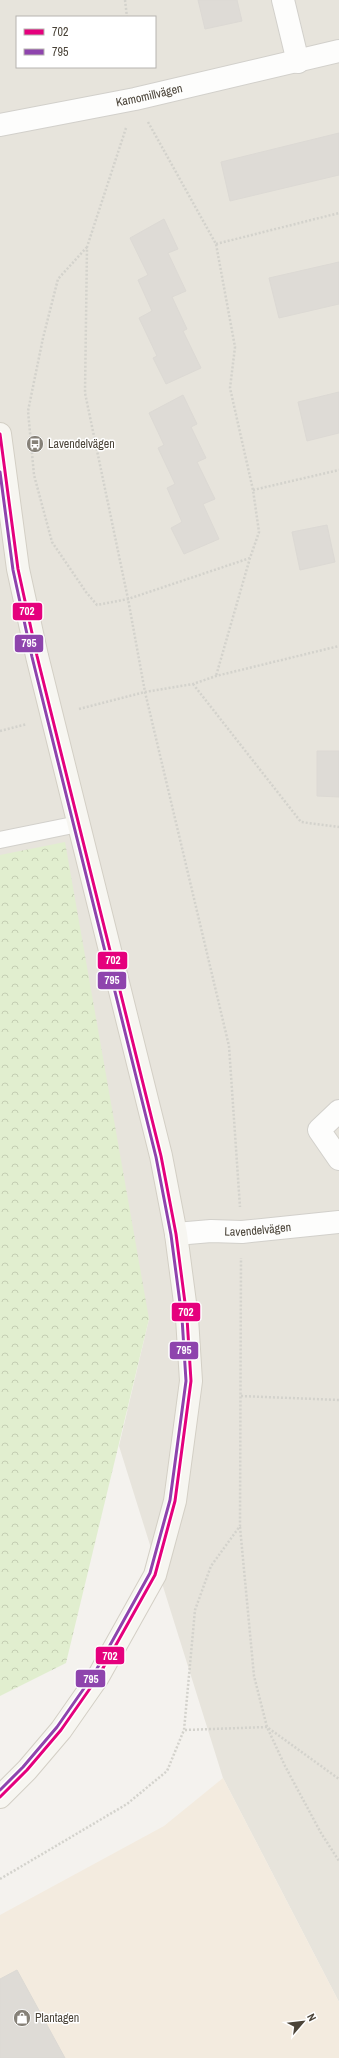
<svg xmlns="http://www.w3.org/2000/svg" width="339" height="2058" font-family="'Archivo Narrow',sans-serif">
  <defs>
    <pattern id="forest-crowns" width="20" height="18" patternUnits="userSpaceOnUse"><rect width="20" height="18" fill="#e1eecf"/><path d="M2 6a3 3 0 1 1 6 0M12 15a3 3 0 1 1 6 0" fill="none" stroke="#c3cdb2"/></pattern>
  </defs>
  <rect width="100%" height="100%" fill="#f4f2ee"/>
  <!-- residential -->
  <path fill="#e7e4dc" fill-rule="evenodd" d="M0 0H339V2002L223 1778 119 1446 149 1319 0 855ZM17 17H155V67H17Z"/>
  <!-- commercial -->
  <path fill="#f3ebdf" d="M223 1778 339 2002V2058H0V1915L164 1826Z"/>
  <!-- forest -->
  <path fill="url(#forest-crowns)" d="M65 842 149 1319 66 1663 0 1696V855Z"/>
  <!-- building -->
  <path fill="#dedbd6" stroke="#dcd9d4" d="M198 0H237L242 21 205 29Z
    M339 133V175L230 201 221 162Z
    M164 219 178 249 168 253 186 291 172 297 187 329 183 331 201 368 166 384 153 358 157 356 139 318 152 311 138 280 148 275 130 238Z
    M339 262V304L279 318 269 278Z
    M339 392V433L307 441 298 402Z
    M183 395 197 424 191 427 206 458 197 462 215 499 203 504 219 539 184 554 171 528 182 522 167 488 175 484 158 448 164 445 149 413Z
    M327 525 335 562 300 570 292 532Z
    M317 751H339V797L317 796Z
    M17 1970 65 2058H0V1979Z"/>
  <g fill="none" stroke-linecap="round" stroke-linejoin="round">
    <defs>
      <path id="lane" d="M0 840 78 824"/>
      <g id="street">
        <path d="M283 0 298 62"/>
        <path id="s1" d="M0 125 135 99 339 51"/>
        <path d="M339 1111 319 1130 339 1159"/>
        <path id="s2" d="M176 1234 211 1231 242 1232 339 1222"/>
      </g>
      <path id="secondary" d="M0 434 18 569 37 656 161 1156 176 1234 187 1318 191 1381 175 1501 155 1575 98 1677 61 1730 27 1770 0 1797"/>
    </defs>
    <!-- lane casing -->
    <use href="#lane" stroke="#d2d0cb" stroke-width="18"/>
    <!-- street casing -->
    <use href="#street" stroke="#d2d0cb" stroke-width="24"/>
    <!-- secondary casing -->
    <use href="#secondary" stroke="#d3cfc5" stroke-width="24"/>
    <!-- path -->
    <path stroke="#d3d2cc" stroke-width="2.5" stroke-dasharray="2 2" stroke-linecap="butt" d="M125 0 127 17
      M148 122 216 244 235 347 230 388 253 490 259 532 250 558 216 676
      M126 128 87 247 85 393 128 599 145 692 229 1046 240 1207
      M216 244 339 213
      M87 247 58 279 43 338 28 411 34 475 52 542 86 592 97 605 128 599 250 558
      M253 490 339 470
      M193 684 301 822 339 827
      M79 709 145 692 193 684 216 676 339 646
      M0 731 27 724
      M241 1396 339 1400
      M240 1527 254 1676 267 1727 285 1766 321 1833 339 1861
      M185 1730 267 1727 339 1779
      M0 1879 127 1804 167 1771 184 1730 195 1610 211 1566 240 1526 241 1258"/>
    <!-- lane -->
    <use href="#lane" stroke="#fdfdfc" stroke-width="16"/>
    <!-- street -->
    <use href="#street" stroke="#fdfdfc" stroke-width="22"/>
    <!-- secondary -->
    <use href="#secondary" stroke="#f7f6f1" stroke-width="22"/>
    <defs>
      <path id="bus-1" d="M0 434 18 569 37 656 161 1156 176 1234 187 1318 191 1381 175 1501 155 1575 98 1677 61 1730 27 1770 0 1797"/>
      <path id="bus-2" d="M0 472 13 570 32 657 156 1157 171 1235 182 1318 186 1381 170 1500 150 1573 94 1674 57 1727 23 1767 0 1790"/>
    </defs>
    <!-- bus-1 casing -->
    <use href="#bus-1" stroke="#fff" stroke-width="6"/>
    <!-- bus-2 casing -->
    <use href="#bus-2" stroke="#fff" stroke-width="6"/>
    <!-- bus-1 -->
    <use href="#bus-1" stroke="#e5007d" stroke-width="3"/>
    <!-- bus-2 -->
    <use href="#bus-2" stroke="#8e44ad" stroke-width="3"/>
  </g>
  <!-- icons -->
  <defs>
    <symbol id="bus-disc" viewBox="-11 -11 22 22"><circle r="9.5" fill="#868178" stroke="#fff"/><path d="M-5-6H5V4H4V6H2V4H-2V6H-4V4H-5ZM-3.5-4V0h7V-4ZM-3.5 1.2v1.5H-2V1.2ZM2 1.2v1.5H3.5V1.2Z" fill="#fff"/></symbol>
    <symbol id="shop-disc" viewBox="-11 -11 22 22"><circle r="9.5" fill="#868178" stroke="#fff"/><path d="M-5-2.5h2.3a2.7 3.5 0 0 1 5.4 0H5L5.5 6h-11ZM-1.5-2.5h3a1.5 2.3 0 0 0-3 0Z" fill="#fff"/></symbol>
  </defs>
  <g fill-rule="evenodd">
    <use href="#bus-disc" x="25" y="434" width="20" height="20"/>
    <use href="#shop-disc" x="12" y="2008" width="20" height="20"/>
  </g>
  <g text-anchor="middle" dominant-baseline="central" stroke-width="3" stroke-linejoin="round" paint-order="stroke">
    <!-- street labels -->
    <g font-size="12" fill="#4b4439" stroke="#fff">
      <text stroke="none"><textPath href="#s1" startOffset="152">Kamomillvägen</textPath></text>
      <text stroke="none"><textPath href="#s2" startOffset="82">Lavendelvägen</textPath></text>
    </g>
    <!-- poi labels -->
    <g font-size="12" fill="#4b4439" stroke="#fff" text-anchor="start">
      <text x="48" y="444">Lavendelvägen</text>
      <text x="35" y="2018">Plantagen</text>
    </g>
  </g>
  <g stroke="#fff" stroke-width="1.5">
    <rect x="12" y="602" width="31" height="19" rx="4" fill="#e5007d"/>
    <rect x="14" y="634" width="30" height="19" rx="4" fill="#8e44ad"/>
    <rect x="97" y="951" width="31" height="19" rx="4" fill="#e5007d"/>
    <rect x="97" y="971" width="30" height="19" rx="4" fill="#8e44ad"/>
    <rect x="171" y="1302" width="30" height="20" rx="4" fill="#e5007d"/>
    <rect x="169" y="1341" width="30" height="19" rx="4" fill="#8e44ad"/>
    <rect x="95" y="1646" width="30" height="19" rx="4" fill="#e5007d"/>
    <rect x="75" y="1669" width="31" height="19" rx="4" fill="#8e44ad"/>
  </g>
  <g font-size="11" text-anchor="middle" font-weight="bold" fill="#fff">
    <text x="27" y="615">702</text>
    <text x="29" y="647">795</text>
    <text x="113" y="964">702</text>
    <text x="112" y="984">795</text>
    <text x="186" y="1316">702</text>
    <text x="184" y="1354">795</text>
    <text x="110" y="1660">702</text>
    <text x="91" y="1683">795</text>
  </g>
  <!-- legend -->
  <rect x="16" y="16" width="140" height="52" fill="#ffffff" stroke="#b7b4b0"/>
  <rect x="24" y="29" width="20" height="6" fill="#e5007d" stroke="#b7b4b0"/>
  <text x="52" y="36" font-size="12" fill="#4b4439">702</text>
  <rect x="24" y="49" width="20" height="6" fill="#8e44ad" stroke="#b7b4b0"/>
  <text x="52" y="56" font-size="12" fill="#4b4439">795</text>
  <!-- north arrow -->
  <g transform="translate(303 2022) rotate(62)" stroke="#ffffff" stroke-width="3" paint-order="stroke">
  <path d="M0-3L7 15L0 10L-7 15Z" fill="#4b4439"/>
  <text y="-6" font-size="11" font-weight="bold" text-anchor="middle" fill="#4b4439">N</text>
  </g>
</svg>
